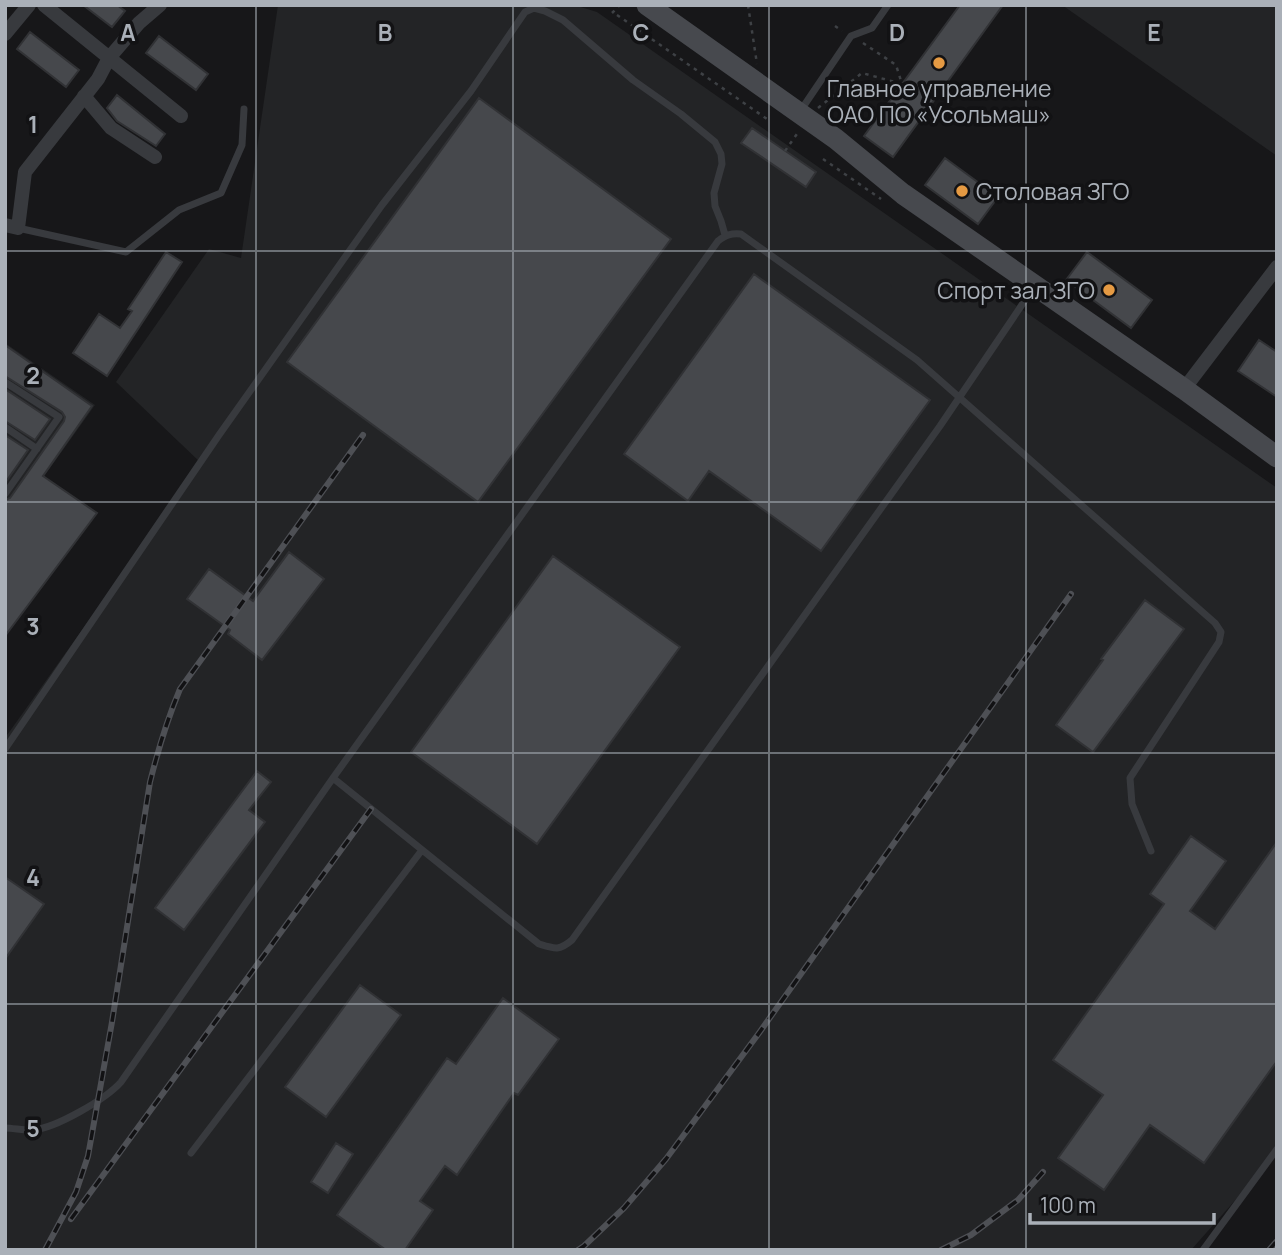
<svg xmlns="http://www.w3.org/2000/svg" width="1282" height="1255" font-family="Manrope,sans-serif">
  <rect width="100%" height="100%" fill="#171719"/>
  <!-- built -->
  <path fill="#232426" d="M278 5H574L597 12 1277 488V1153L1191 1250H5V738L201 463 116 382 209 249 241 258Z
    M1062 5H1277V156Z
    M5 343 95 405 5 531Z"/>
  <!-- building -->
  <path fill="#46484c" stroke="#313235" stroke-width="2" d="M83 5H117L125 11 112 27Z
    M960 5H1003L893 157 864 136Z
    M30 32 79 70 66 87 17 49Z
    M159 36 208 74 196 90 146 53Z
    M117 95 165 134 156 146 117 121 107 108Z
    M479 98 671 239 478 502 287 362Z
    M752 128 816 172 806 187 741 143Z
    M945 158 998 197 978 224 925 185Z
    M166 252 182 262 107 376 73 353 99 314 120 328 132 311 128 309Z
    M1087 252 1152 300 1131 328 1066 280Z
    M754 274 930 400 821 551 709 471 688 501 624 454Z
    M1259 340 1277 352V397L1238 371Z
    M5 345 92 406 43 476 97 513 5 636V500L10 498 64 421 65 417 62 412 5 376Z
    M5 389 50 419 35 440 5 421Z
    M5 435 28 450 5 483Z
    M289 552 324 579 262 660 228 634 230 630 187 599 209 569 253 601Z
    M553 556 680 647 537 844 411 752Z
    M1145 600 1184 629 1093 752 1056 725 1103 660 1101 659Z
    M257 771 271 782 249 810 265 822 184 930 155 908Z
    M1191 836 1226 861 1190 911 1215 929 1277 842V1061L1204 1163 1150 1125 1104 1190 1058 1158 1103 1095 1053 1060 1164 904 1150 894Z
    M5 877 44 904 5 959Z
    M360 985 401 1015 326 1117 285 1087Z
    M503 998 559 1039 518 1095 514 1093 457 1175 445 1166 420 1201 433 1210 405 1250H386L337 1215 447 1058 456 1064Z
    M336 1143 353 1154 328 1193 311 1182Z"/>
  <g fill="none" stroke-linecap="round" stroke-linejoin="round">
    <!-- path -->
    <path stroke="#3e4145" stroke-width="2.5" stroke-dasharray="3.5 5" stroke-linecap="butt" d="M748 5 757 64
      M612 13 620 5
      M617 15 767 119
      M835 26 842 31
      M863 43 896 65 902 84
      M818 108 862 73 902 84
      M785 151 799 131
      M823 159 881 199"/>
    <!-- lane -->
    <path stroke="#383a3e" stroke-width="7" d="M801 110 851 36 872 28 888 5
      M18 228 126 252 179 210 221 193 242 145 244 109
      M5 382 59 417 5 494
      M5 427 37 449
      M5 749 219 435 382 205 471 91 525 12 534 8 545 11 563 20 633 80 681 114 715 142 721 154 722 164 714 193 715 206 721 221 725 235
      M333 778 539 944C555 949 559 951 572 940L940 426 1034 287
      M5 1128C14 1128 24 1131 33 1130 56 1128 106 1099 121 1082L333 778 718 241C726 235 731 233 741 234L917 360 1215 623 1221 632 1219 642 1130 778 1132 804 1151 851
      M191 1153 422 850
      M1203 1250 1277 1149"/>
    <!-- street -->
    <path stroke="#383a3e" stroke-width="14" d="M44 5 181 116
      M5 34 29 5
      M84 96 111 128 155 157
      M5 225 18 228 25 172 98 79 109 58 139 23 160 5
      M1184 389 1277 267"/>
    <!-- secondary -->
    <path stroke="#47494e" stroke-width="21" d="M647 5 836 139 903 194 1184 389 1277 457"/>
    <defs>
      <path id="rail" d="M71 1219 371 809
        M45 1250 76 1192 88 1156 112 1022 150 782C158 750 167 720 180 689L363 435
        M578 1250 584 1246 624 1208 666 1159 759 1033 1071 594
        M941 1250 971 1235 1018 1200 1043 1172
        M1269 1250 1277 1241"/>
    </defs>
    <!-- rail casing -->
    <use href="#rail" stroke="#4e5055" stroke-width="6"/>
    <!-- rail -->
    <use href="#rail" stroke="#121214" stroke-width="3.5" stroke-dasharray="10" stroke-linecap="butt"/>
  </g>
  <!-- grid -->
  <path fill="none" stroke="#aab0b8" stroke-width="2" stroke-opacity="0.55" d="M256 5V1250M513 5V1250M769 5V1250M1026 5V1250M5 251H1277M5 502H1277M5 753H1277M5 1004H1277"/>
  <!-- markers -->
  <g fill="#e59a43" stroke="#121214" stroke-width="2.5">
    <circle cx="939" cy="63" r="7"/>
    <circle cx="962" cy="191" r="7"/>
    <circle cx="1109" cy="290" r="7"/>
  </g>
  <g text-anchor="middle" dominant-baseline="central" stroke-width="7" stroke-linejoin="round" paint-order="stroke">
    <!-- poi labels -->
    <g font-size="23" fill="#aab0b8" stroke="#121214">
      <text x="939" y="88">Главное управление<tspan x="939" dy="26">ОАО ПО «Усольмаш»</tspan></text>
      <text x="976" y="191" text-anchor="start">Столовая ЗГО</text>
      <text x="1095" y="290" text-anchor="end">Спорт зал ЗГО</text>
    </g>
  </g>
  <g font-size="23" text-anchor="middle" font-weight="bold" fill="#aab0b8" stroke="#121214" stroke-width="7" stroke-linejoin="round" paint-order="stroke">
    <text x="128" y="41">A</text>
    <text x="385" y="41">B</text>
    <text x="641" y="41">C</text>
    <text x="897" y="41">D</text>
    <text x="1154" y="41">E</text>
    <text x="33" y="133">1</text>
    <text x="33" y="384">2</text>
    <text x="33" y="635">3</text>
    <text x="33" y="886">4</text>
    <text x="33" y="1137">5</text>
  </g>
  <!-- border -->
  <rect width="1282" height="1255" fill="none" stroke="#aab0b8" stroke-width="14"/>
  <!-- scale -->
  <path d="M1030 1213v10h184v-10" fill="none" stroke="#aab0b8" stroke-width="3.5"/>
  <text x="1040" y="1213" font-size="21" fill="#aab0b8" stroke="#121214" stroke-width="5" paint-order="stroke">100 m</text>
</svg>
